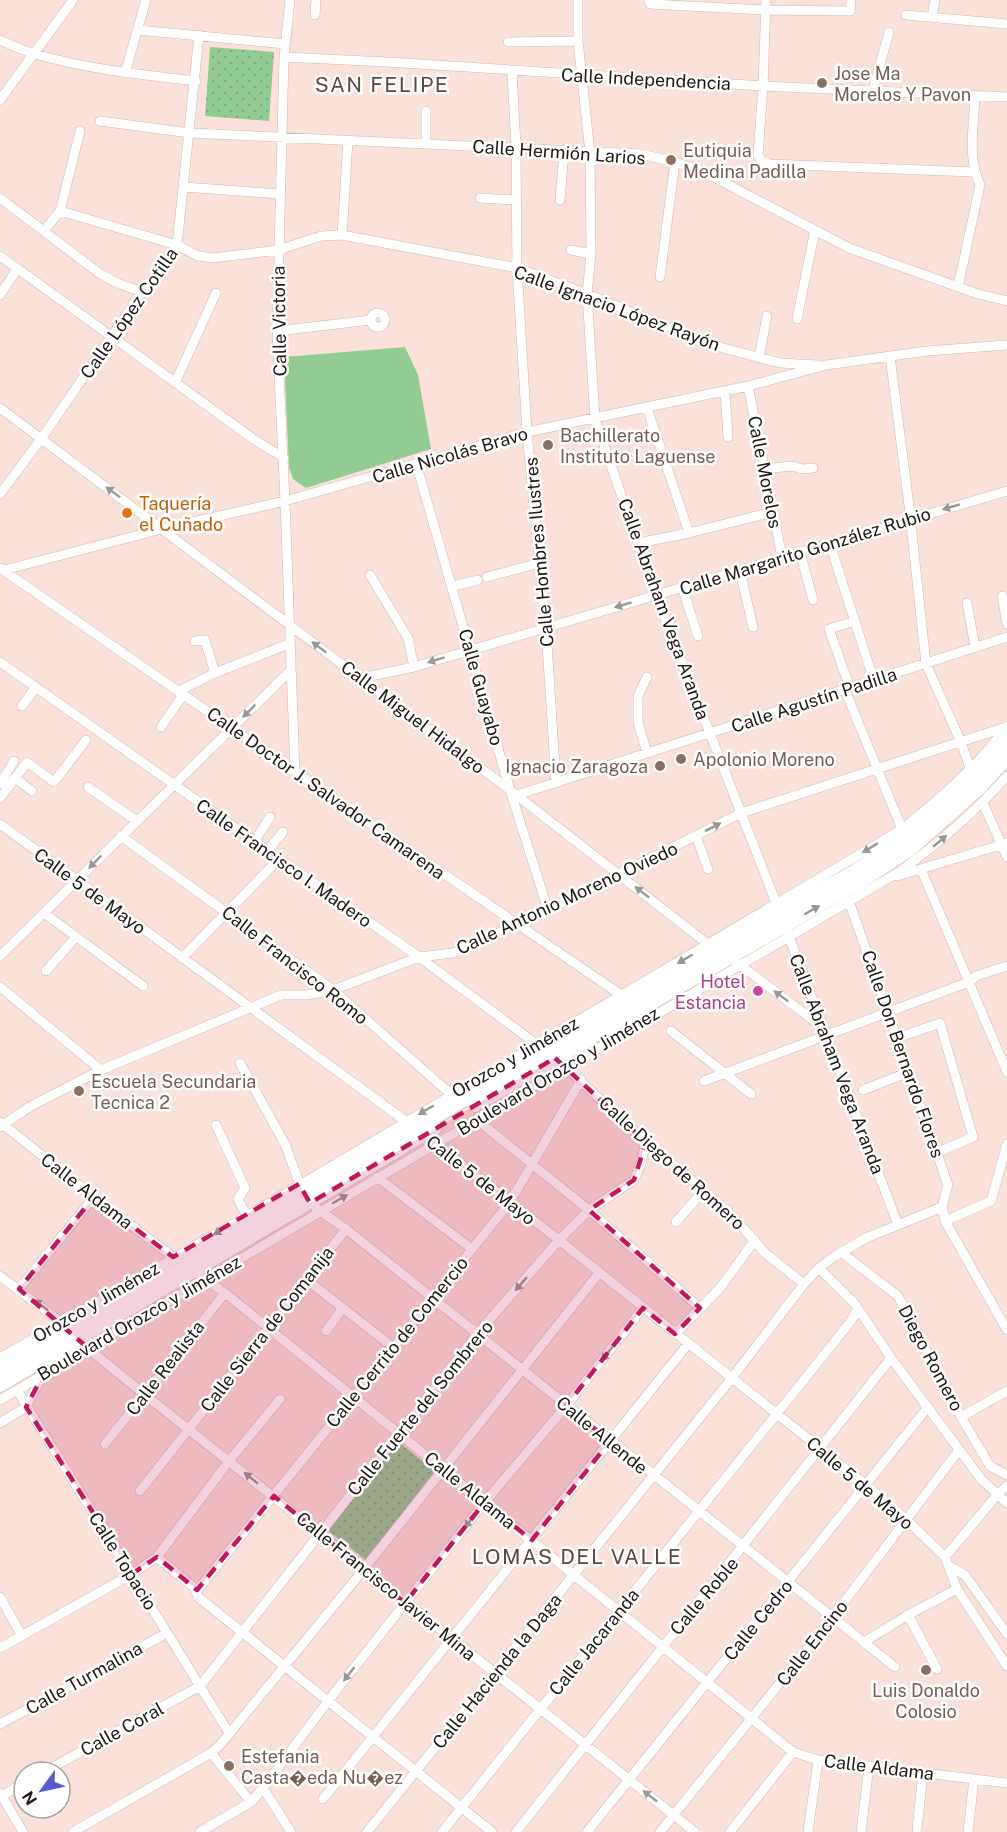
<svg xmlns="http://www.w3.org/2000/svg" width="1007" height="1832" font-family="'Public Sans',sans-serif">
  <defs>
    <pattern id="grass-dots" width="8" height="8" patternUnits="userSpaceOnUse" patternTransform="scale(1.5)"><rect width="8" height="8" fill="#93cb95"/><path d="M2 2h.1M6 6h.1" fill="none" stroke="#7eae80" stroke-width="1.8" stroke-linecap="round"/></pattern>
  </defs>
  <rect width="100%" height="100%" fill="#fae2da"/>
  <!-- grass -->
  <path fill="url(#grass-dots)" d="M210 47 274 52 269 121 205 116Z
    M396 1440 435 1471 366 1560 326 1529Z"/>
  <!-- pitch -->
  <path fill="#93cb95" d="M405 347 418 375 431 449 306 488 293 479 289 467 284 357Z"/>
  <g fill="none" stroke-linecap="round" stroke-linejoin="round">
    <defs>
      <path id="minor" d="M290 0 284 57 277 331 285 501 295 772
        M578 0V41L590 153 591 254 587 294 595 419 656 595 780 913 898 1225
        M649 0 650 4 765 10 850 11 851 0
        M766 0 763 86 758 155 762 161 769 164 974 172
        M315 15 316 0
        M906 15 1007 24
        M932 17 935 0
        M138 30 285 44
        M0 40C11 45 23 50 35 54 87 69 142 75 196 81
        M508 42 578 41
        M284 57 387 62 763 86 1007 97
        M512 71 516 148 517 268 527 432 546 628 556 783
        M125 73 146 0
        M873 90 889 32
        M0 100 73 0
        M426 111V144
        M100 121 190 133 641 154 675 162 702 171 849 248 978 294 1007 301
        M184 187 280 194
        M0 198 99 273 117 283 142 292
        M480 198 515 200
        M560 200 564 152
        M60 211 177 245 198 256 213 258 278 250 321 236 342 235 517 268 587 294 712 345 780 363 818 365
        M44 231 60 211 80 131
        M342 235 348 141
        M571 250 591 254
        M0 256 255 440 284 458
        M660 277 675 162
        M958 287 980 185C967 158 974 125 975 96
        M0 295 17 269
        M371 320a7 7 0 1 1 14 0a7 7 0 1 1-14 0Z
        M797 319 815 230
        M277 331 371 320
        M890 356 909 506 926 664 961 742 972 774
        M759 357 767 316
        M175 383 216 293
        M748 386 782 557
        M725 391 728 437
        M0 408 510 790 713 948
        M647 408 689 533
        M416 463 510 790 548 910
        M764 469 792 466 802 469 813 468
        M0 494 41 439 142 292 177 245 199 35
        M638 543 689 533 773 512
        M830 544 874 681
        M800 552 813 600
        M0 568 295 772 624 997
        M4 570 162 529 285 501 527 432 748 386 826 365 927 351 1007 345
        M740 571 753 627
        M370 575 408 638 414 667
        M487 577 540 563
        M452 586 478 580
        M682 587 698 636
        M1002 596 1007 624
        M967 603 975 647
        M849 623 829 629 850 688
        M195 641 205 640 215 673
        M0 662 419 957 539 1046
        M647 677 638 696V722L647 753
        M361 678 414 667 1007 491
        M845 690 904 834
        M179 691 215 673 291 643
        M22 706 36 687
        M161 727 183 695
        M15 778 32 791
        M0 784 14 761
        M88 787 137 821
        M517 795 1007 637
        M0 798 27 762 54 782 86 740
        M983 803 1007 857
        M0 824 415 1128 559 1240 866 1485 907 1520 945 1557 957 1589 1007 1666
        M121 836 333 990 454 1097
        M696 836 708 869
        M254 842 270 817
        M267 851 283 832
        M921 869 1007 1072
        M897 876 1007 843
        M849 901 948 1185 942 1207
        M44 913 143 986
        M0 956 291 670
        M182 958 278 860
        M735 961 822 1027
        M46 971 76 937
        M0 987 101 1070
        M671 1031 751 1094
        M897 1038 940 1023 973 1137 938 1152
        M240 1063 285 1144 301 1188
        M562 1064 646 1142 729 1212 765 1253 804 1284
        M704 1081 969 982 976 976 1007 966
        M863 1090 909 1072
        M476 1119 589 1210 700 1308
        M0 1122 94 1197 173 1257 225 1293 793 1752 818 1760 1007 1783
        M216 1125 245 1188 238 1199 247 1216
        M0 1127 31 1106 101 1070 281 995H306L333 990 419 957 453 953 517 925 741 813 1006 727
        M377 1177 472 1249
        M942 1207 945 1221 1007 1330
        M316 1208 346 1229 895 1667
        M945 1221 991 1201 1007 1144
        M676 1222 704 1190
        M842 1253 898 1296 961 1417 990 1466 1007 1475
        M819 1268 855 1304 891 1358 981 1479 1007 1503
        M0 1276 65 1325
        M307 1280 394 1348
        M19 1289 94 1197
        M326 1331 343 1308
        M675 1334 720 1288 755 1240
        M85 1346 144 1394 695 1832
        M0 1358 247 1216 901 830C940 799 978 766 1007 726
        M17 1390 229 1733
        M0 1400 899 872C939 843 974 813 1007 776
        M961 1417 1007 1391
        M0 1423 26 1407 43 1375
        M105 1444 225 1293
        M140 1491 346 1229
        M157 1557 197 1590
        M945 1557 998 1494 1007 1486
        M949 1566 965 1575 1007 1634
        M0 1597 22 1636
        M908 1615 937 1669
        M864 1642 908 1615 957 1589
        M0 1648 132 1574 157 1557 229 1461 280 1399
        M0 1724 167 1633
        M211 1753 251 1802
        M44 1772 200 1686 477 1334 559 1240 589 1210 634 1180 641 1163 646 1142
        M263 1788 291 1832
        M0 1793 23 1832
        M0 1797 24 1783
        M323 1799 688 1344
        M917 1829 923 1773
        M73 1832 211 1753 220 1745 364 1569 599 1273
        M200 1832 251 1802 263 1788 328 1701 484 1503 566 1406 643 1308
        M367 1832 731 1379 804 1284 819 1268 835 1256 866 1238 942 1207
        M442 1832 851 1321 857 1310
        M492 1832 198 1597 196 1592 510 1202 581 1080
        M516 1832C641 1674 767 1517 891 1358
        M587 1832 928 1407
        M660 1832 832 1618 959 1450
        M730 1832 793 1752
        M808 1832 818 1760
        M861 1832 869 1766
        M968 1832 974 1779"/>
      <path id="highway" d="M475 1105 863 880 909 850 979 788 1007 757
        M0 1370 185 1265 780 913 854 872 906 839 973 779 1007 741
        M0 1385 435 1128"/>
    </defs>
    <!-- minor casing -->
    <use href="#minor" stroke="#d0b9b1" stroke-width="10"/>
    <!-- highway casing -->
    <use href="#highway" stroke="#d0b9b1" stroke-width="15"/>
    <!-- minor -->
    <use href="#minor" stroke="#fff" stroke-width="9"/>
    <!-- highway -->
    <use href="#highway" stroke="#fff" stroke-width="14"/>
  </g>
  <!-- one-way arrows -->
  <defs><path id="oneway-solid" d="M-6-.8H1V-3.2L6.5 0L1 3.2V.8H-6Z" transform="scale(1.5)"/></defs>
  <g fill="#9b9796">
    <use href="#oneway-solid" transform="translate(113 492) rotate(-143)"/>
    <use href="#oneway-solid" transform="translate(951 507) rotate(164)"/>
    <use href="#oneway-solid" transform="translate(623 605) rotate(163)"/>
    <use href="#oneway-solid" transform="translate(319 647) rotate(-143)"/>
    <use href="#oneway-solid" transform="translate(436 660) rotate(163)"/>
    <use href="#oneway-solid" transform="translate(249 711) rotate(135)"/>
    <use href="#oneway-solid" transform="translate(713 827) rotate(-27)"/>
    <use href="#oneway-solid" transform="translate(940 841) rotate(-40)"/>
    <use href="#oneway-solid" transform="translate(870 848) rotate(149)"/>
    <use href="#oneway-solid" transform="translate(95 862) rotate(135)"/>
    <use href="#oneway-solid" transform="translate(642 892) rotate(-142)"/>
    <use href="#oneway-solid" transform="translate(812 910) rotate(-30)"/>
    <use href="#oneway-solid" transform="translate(685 959) rotate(150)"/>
    <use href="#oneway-solid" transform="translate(781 996) rotate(-143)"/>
    <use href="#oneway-solid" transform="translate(426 1110) rotate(150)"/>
    <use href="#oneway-solid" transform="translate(340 1199) rotate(-30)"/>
    <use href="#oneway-solid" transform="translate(221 1230) rotate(150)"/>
    <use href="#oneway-solid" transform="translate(521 1284) rotate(131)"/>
    <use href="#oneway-solid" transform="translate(41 1305) rotate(-143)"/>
    <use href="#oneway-solid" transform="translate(607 1354) rotate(128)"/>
    <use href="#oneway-solid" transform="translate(251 1478) rotate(-141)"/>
    <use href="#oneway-solid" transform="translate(470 1521) rotate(128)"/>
    <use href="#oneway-solid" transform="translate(349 1674) rotate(128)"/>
    <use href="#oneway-solid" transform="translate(650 1796) rotate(-142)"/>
  </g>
  <!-- marked area -->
  <path fill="#c2185b" fill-opacity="0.2" stroke="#c2185b" stroke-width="4.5" stroke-dasharray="12 8" stroke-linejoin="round" d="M555 1058 646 1142 634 1180 589 1210 700 1308 675 1334 643 1308 566 1406 610 1441 532 1540 484 1503 405 1603 274 1496 197 1590 157 1557 132 1574 26 1407 44 1373 88 1348 19 1289 94 1197 173 1257 299 1184 310 1203Z"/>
  <!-- markers -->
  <g fill="#8d6e63" stroke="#fff" stroke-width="2">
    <circle cx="822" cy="83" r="6"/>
    <circle cx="671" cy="160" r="6"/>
    <circle cx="548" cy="445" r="6"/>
    <circle cx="681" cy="759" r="6"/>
    <circle cx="660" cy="766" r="6"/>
    <circle cx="79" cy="1091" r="6"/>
    <circle cx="926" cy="1670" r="6"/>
    <circle cx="229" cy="1766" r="6"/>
  </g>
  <circle fill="#e8710a" stroke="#fff" stroke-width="2" cx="127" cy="513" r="6"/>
  <circle fill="#d1479c" stroke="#fff" stroke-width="2" cx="758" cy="991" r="6"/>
  <g text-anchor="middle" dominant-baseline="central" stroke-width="5" stroke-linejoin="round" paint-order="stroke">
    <!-- education labels -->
    <g font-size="18" fill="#785e54" stroke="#fff" text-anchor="start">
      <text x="834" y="73">Jose Ma<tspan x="834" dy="21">Morelos Y Pavon</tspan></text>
      <text x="683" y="150">Eutiquia<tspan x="683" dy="21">Medina Padilla</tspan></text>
      <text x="560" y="435">Bachillerato<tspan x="560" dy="21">Instituto Laguense</tspan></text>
      <text x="693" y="759">Apolonio Moreno</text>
      <text x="648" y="766" text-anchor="end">Ignacio Zaragoza</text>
      <text x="91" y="1081">Escuela Secundaria<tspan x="91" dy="21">Tecnica 2</tspan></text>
      <text x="926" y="1690" text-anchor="middle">Luis Donaldo<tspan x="926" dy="21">Colosio</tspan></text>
      <text x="241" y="1756">Estefania<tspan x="241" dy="21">Casta�eda Nu�ez</tspan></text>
    </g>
    <!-- street labels -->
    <g font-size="18" fill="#201815" stroke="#fff">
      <text transform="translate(646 79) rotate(3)">Calle Independencia</text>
      <text transform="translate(559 152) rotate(4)">Calle Hermión Larios</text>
      <text transform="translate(617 308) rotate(20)">Calle Ignacio López Rayón</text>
      <text transform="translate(129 313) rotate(-55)">Calle López Cotilla</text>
      <text transform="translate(279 321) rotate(-91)">Calle Victoria</text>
      <text transform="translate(450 455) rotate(-16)">Calle Nicolás Bravo</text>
      <text transform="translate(765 472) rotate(79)">Calle Morelos</text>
      <text transform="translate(805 551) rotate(-17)">Calle Margarito González Rubio</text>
      <text transform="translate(539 552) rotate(-95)">Calle Hombres Ilustres</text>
      <text transform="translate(664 609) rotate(70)">Calle Abraham Vega Aranda</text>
      <text transform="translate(481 687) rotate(74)">Calle Guayabo</text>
      <text transform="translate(814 700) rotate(-18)">Calle Agustín Padilla</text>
      <text transform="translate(413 717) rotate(37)">Calle Miguel Hidalgo</text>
      <text transform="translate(326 793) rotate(35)">Calle Doctor J. Salvador Camarena</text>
      <text transform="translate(284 863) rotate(35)">Calle Francisco I. Madero</text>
      <text transform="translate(90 891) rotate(36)">Calle 5 de Mayo</text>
      <text transform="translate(567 898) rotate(-25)">Calle Antonio Moreno Oviedo</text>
      <text transform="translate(295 965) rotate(38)">Calle Francisco Romo</text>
      <text transform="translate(903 1054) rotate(71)">Calle Don Bernardo Flores</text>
      <text transform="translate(515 1057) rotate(-30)">Orozco y Jiménez</text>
      <text transform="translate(837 1064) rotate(69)">Calle Abraham Vega Aranda</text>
      <text transform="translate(558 1071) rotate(-31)">Boulevard Orozco y Jiménez</text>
      <text transform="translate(672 1163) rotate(42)">Calle Diego de Romero</text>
      <text transform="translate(481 1180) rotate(38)">Calle 5 de Mayo</text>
      <text transform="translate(87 1191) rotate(38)">Calle Aldama</text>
      <text transform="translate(96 1302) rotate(-30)">Orozco y Jiménez</text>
      <text transform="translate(139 1318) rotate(-30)">Boulevard Orozco y Jiménez</text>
      <text transform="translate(267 1329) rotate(-52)">Calle Sierra de Comanija</text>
      <text transform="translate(397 1342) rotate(-51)">Calle Cerrito de Comercio</text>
      <text transform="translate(931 1358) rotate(62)">Diego Romero</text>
      <text transform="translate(165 1368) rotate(-52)">Calle Realista</text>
      <text transform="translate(420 1408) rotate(-51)">Calle Fuerte del Sombrero</text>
      <text transform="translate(602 1435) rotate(39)">Calle Allende</text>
      <text transform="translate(860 1483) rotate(40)">Calle 5 de Mayo</text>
      <text transform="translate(470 1490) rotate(39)">Calle Aldama</text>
      <text transform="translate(123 1561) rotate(58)">Calle Topacio</text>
      <text transform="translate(386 1586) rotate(39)">Calle Francisco Javier Mina</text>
      <text transform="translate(704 1596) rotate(-50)">Calle Roble</text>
      <text transform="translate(758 1620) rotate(-51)">Calle Cedro</text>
      <text transform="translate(594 1642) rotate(-51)">Calle Jacaranda</text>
      <text transform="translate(812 1643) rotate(-52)">Calle Encino</text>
      <text transform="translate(497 1671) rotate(-51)">Calle Hacienda la Daga</text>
      <text transform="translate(84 1678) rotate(-29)">Calle Turmalina</text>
      <text transform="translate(122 1729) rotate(-29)">Calle Coral</text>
      <text transform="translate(879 1767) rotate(7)">Calle Aldama</text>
    </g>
    <!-- food labels -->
    <g font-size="18" fill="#c56008" stroke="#fff" text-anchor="start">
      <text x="139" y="503">Taquería<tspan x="139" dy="21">el Cuñado</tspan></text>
    </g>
    <!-- hotel labels -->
    <g font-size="18" fill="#b23c85" stroke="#fff" text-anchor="end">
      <text x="746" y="981">Hotel<tspan x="746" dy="21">Estancia</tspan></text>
    </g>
    <!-- quarter labels -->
    <g font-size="21" letter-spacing="1.5" fill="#5c4942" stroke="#fff">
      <text x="382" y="84">SAN FELIPE</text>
      <text x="577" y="1556">LOMAS DEL VALLE</text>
    </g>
  </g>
  <!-- north arrow -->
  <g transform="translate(42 1790) rotate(237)"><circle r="28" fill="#ffffff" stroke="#a6a3a1" stroke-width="1.5"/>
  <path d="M0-4.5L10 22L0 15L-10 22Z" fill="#5659d0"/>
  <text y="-9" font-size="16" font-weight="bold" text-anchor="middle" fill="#201815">N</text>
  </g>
</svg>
